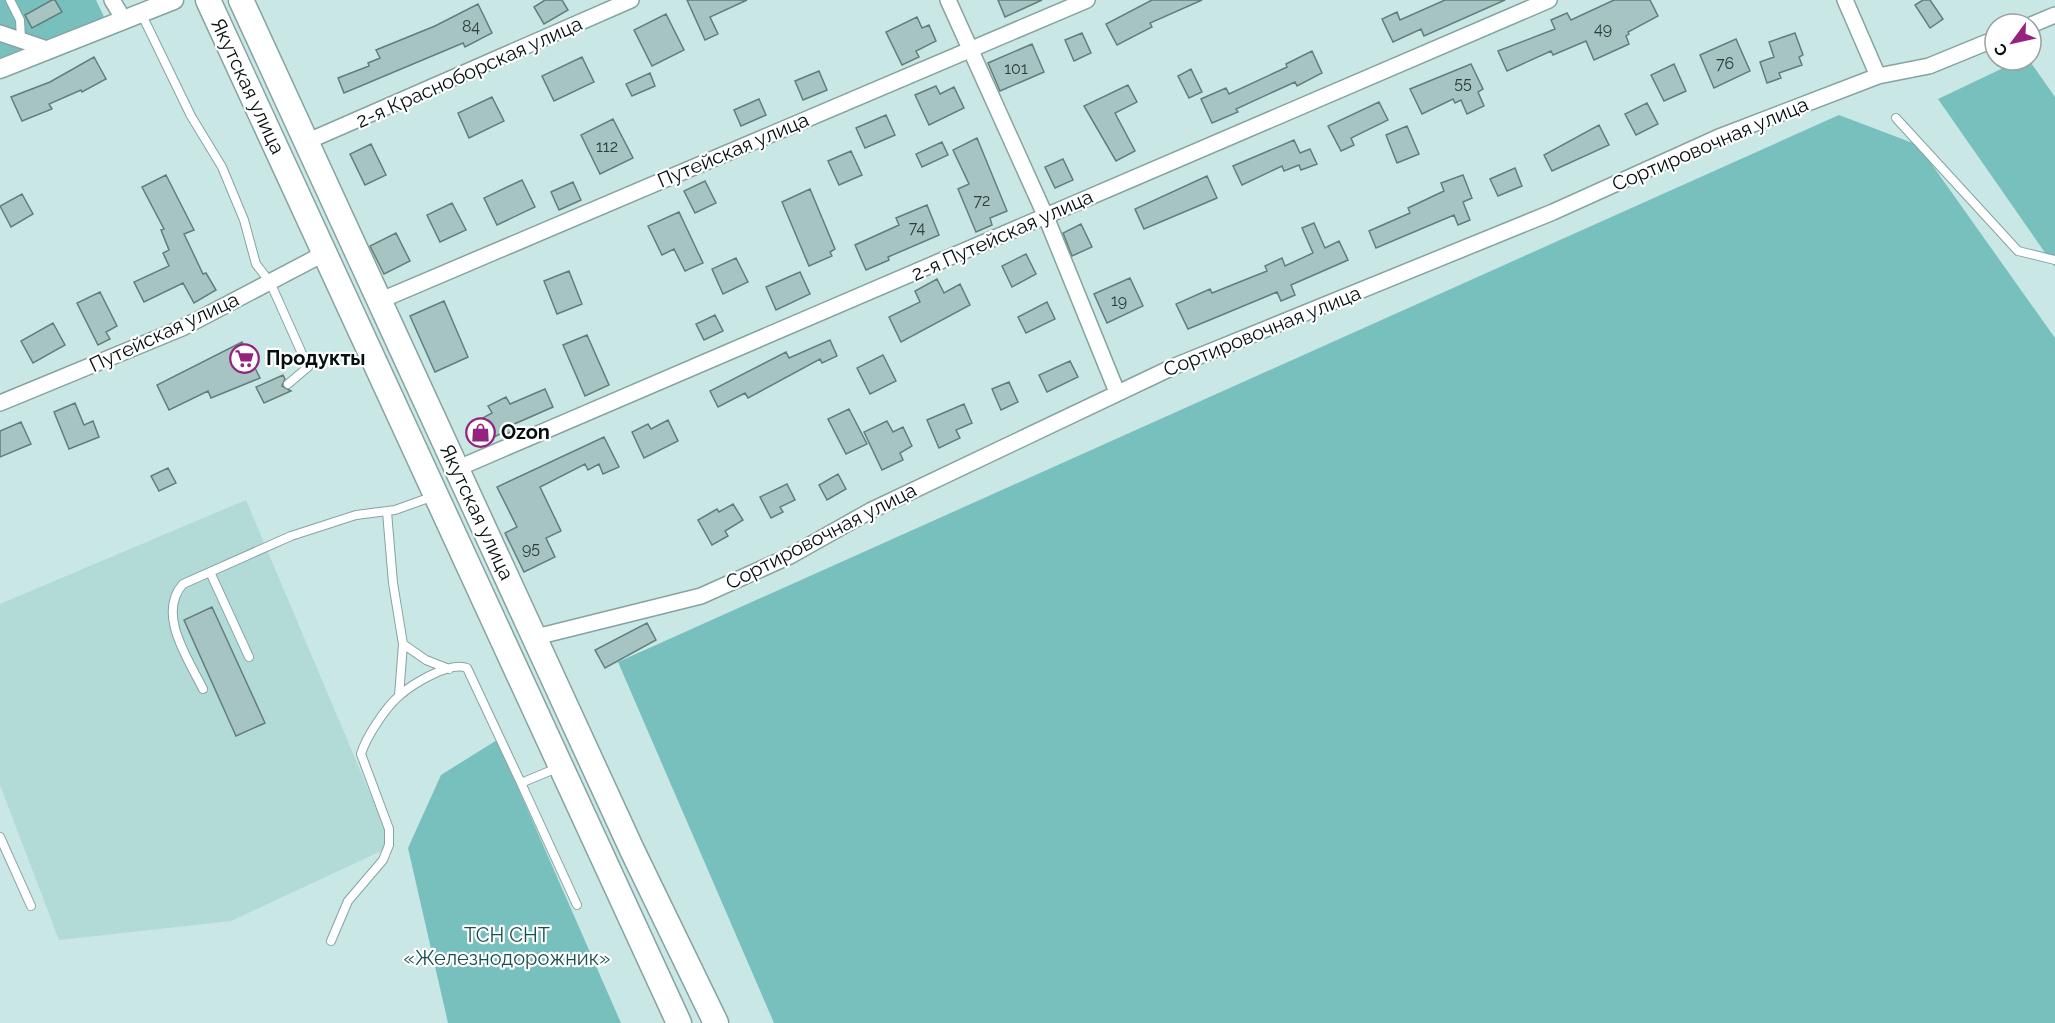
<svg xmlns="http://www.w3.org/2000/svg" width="2055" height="1023" font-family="Raleway,sans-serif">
  <rect width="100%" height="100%" fill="#c8e7e5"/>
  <!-- built -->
  <path fill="#b2dad7" d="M246 500 392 846 231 921 59 940 0 785V604Z"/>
  <!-- green -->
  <path fill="#77c0bd" d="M0 0H96L104 17 0 58Z
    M2020 60H2029L2055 97V267L1938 99Z
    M1839 115 1918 145 2055 338V1023H774L618 662Z
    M497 740 621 1023H448L408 848 441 775Z"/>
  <!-- building -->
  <path fill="#a6c4c2" stroke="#627e7c" stroke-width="1.5" d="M52 0H55L62 12 32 28 25 15Z
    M545 0H562L568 10 544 24 534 7Z
    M687 0H747L710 17 718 34 705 40Z
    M998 0H1042L1005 17Z
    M1152 0H1202L1150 23 1152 27 1117 45 1106 24Z
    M1445 0H1505L1424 36 1421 29 1393 42 1382 19 1397 12 1400 20Z
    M1614 0H1650L1658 16 1628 32 1629 34 1626 36 1629 44 1594 60 1586 41 1553 55 1551 51 1507 71 1498 51 1555 29 1551 20 1567 13 1571 20Z
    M1923 0H1930L1943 19 1930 28 1915 5Z
    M478 4 492 33 465 47 463 43 344 93 338 78 369 66 368 63 380 58 376 50 435 26Z
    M666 14 684 50 652 66 634 30Z
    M917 17 922 28 929 25 936 41 916 51 919 57 902 65 886 32Z
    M1082 33 1091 53 1074 61 1065 40Z
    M1795 33 1803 55 1799 57 1802 65 1779 73 1781 78 1767 83 1760 62 1774 57 1769 42Z
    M1736 39 1750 71 1714 88 1700 55Z
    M1032 44 1044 72 1000 91 988 63Z
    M1312 51 1322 73 1297 86 1295 82 1236 109 1238 112 1212 123 1201 99 1226 88 1229 94 1287 67 1286 64Z
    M94 57 106 79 82 92 81 90 49 104 52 109 22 121 11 97 50 82Z
    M582 57 594 82 554 101 542 76Z
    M1471 64 1483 89 1478 92 1484 106 1467 114 1461 100 1455 103 1453 99 1422 114 1410 89Z
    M1674 64 1686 91 1664 101 1651 75Z
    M1191 69 1202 92 1189 98 1178 76Z
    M819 71 827 90 803 100 795 81Z
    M650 73 655 86 632 96 626 84Z
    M1128 85 1137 102 1115 113 1135 151 1116 161 1084 106Z
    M936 86 940 94 954 87 964 108 929 125 915 95Z
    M492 97 504 121 469 138 458 113Z
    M759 99 766 115 741 126 734 110Z
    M1379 102 1388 120 1351 138 1354 145 1341 151 1328 126Z
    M1647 103 1658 124 1636 135 1625 114Z
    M886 115 895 135 865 148 856 128Z
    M613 119 633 158 600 174 581 135Z
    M1599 125 1609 145 1552 171 1544 155Z
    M1407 126 1419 154 1397 163 1386 135Z
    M977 138 1007 211 990 218 992 225 976 232 958 189 969 184 953 150Z
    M1294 140 1300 153 1310 149 1317 164 1301 170 1299 165 1284 171 1282 166 1242 185 1233 166Z
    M942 142 948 155 922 167 916 154Z
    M371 144 386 175 365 185 350 154Z
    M851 151 862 175 839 185 828 161Z
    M1063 159 1073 180 1055 188 1045 167Z
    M1515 168 1522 186 1498 196 1490 179Z
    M166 175 194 230 184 234 203 274 206 273 216 290 194 303 183 283 144 302 134 282 169 266 163 253 169 250 161 230 164 229 142 187Z
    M1463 175 1472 198 1463 202 1470 220 1458 225 1454 215 1376 248 1369 231 1410 213 1408 208 1444 191 1441 183Z
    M1207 176 1217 198 1144 229 1135 209Z
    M522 180 535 207 497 225 484 198Z
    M705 181 716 203 695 213 684 191Z
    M573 182 581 200 559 210 551 192Z
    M810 189 835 249 830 252 832 256 809 266 782 202Z
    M22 194 33 214 11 227 0 206Z
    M452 203 466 230 440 242 427 215Z
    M927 205 939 235 888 257 889 260 866 270 855 245 899 225 896 218Z
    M679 212 703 263 685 271 674 249 662 255 648 226Z
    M1314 223 1325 248 1339 241 1348 260 1291 285 1295 295 1281 301 1277 292 1188 329 1176 304 1210 289 1212 293 1267 271 1265 266 1282 258 1285 266 1313 253 1302 228Z
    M1081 224 1092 247 1072 256 1063 233Z
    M396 233 410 261 384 274 370 246Z
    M1026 254 1036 274 1012 287 1002 266Z
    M736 258 748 282 723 294 712 269Z
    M569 271 582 304 557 314 544 281Z
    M800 272 810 294 776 310 766 287Z
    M1130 278 1143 306 1107 323 1094 294Z
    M937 279 944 293 960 284 970 305 901 342 889 317 920 302 915 291Z
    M100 292 117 326 106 332 110 339 98 345 77 303Z
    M444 301 468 357 435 372 410 316Z
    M1047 302 1055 319 1026 333 1018 317Z
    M715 315 723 331 704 340 696 324Z
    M53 323 65 345 33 363 21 341Z
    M587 335 609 385 585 396 563 345Z
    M830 340 837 356 822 363 820 359 748 398 745 393 718 407 710 391 786 352 789 358Z
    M242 342 260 378 211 398 208 391 169 410 157 385Z
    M883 355 896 381 870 394 857 368Z
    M1070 361 1078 377 1047 392 1039 375Z
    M283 375 285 379 282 386 291 391 264 403 256 387Z
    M1009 382 1018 402 1001 410 992 389Z
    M545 389 553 407 512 425 514 430 503 436 502 433 478 445 468 426 492 413 488 406 506 397 510 404Z
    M75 403 84 425 93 421 99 437 69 449 54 412Z
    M964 404 972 423 956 430 960 438 939 448 927 420Z
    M849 409 867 444 846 454 828 419Z
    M668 420 678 441 644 458 632 432 648 424 651 429Z
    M887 421 893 432 903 427 912 446 900 453 903 460 882 470 864 432Z
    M21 422 31 444 0 457V431Z
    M604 437 619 467 603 474 599 464 588 470 585 464 540 487 561 531 546 538 555 557 524 572 505 533 517 527 497 487Z
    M168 468 176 483 159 491 151 476Z
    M838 474 846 489 827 500 819 485Z
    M787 484 795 500 780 507 783 512 771 518 760 497Z
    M733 504 743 520 725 531 728 536 712 545 698 520 717 509 719 512Z
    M212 607 265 723 236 736 184 620Z
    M647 623 656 640 605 668 595 650Z"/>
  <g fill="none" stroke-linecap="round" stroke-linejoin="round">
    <defs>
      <path id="service" d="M10 0 20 20 21 40
        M141 13 191 116 222 167 244 220 256 264 270 282 308 367 288 384
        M1896 118 2018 251 2055 260
        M387 512 393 583 403 644 399 696
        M210 572 249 657
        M403 644 426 660 449 669
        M203 689C189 660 156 614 183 584L291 536 356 515 395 510 434 496
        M521 783 577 905
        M0 837 31 906
        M331 941 348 901 383 860 389 845V829L361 754C366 737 386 707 399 696 412 684 450 661 467 668L521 783 557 768"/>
      <path id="minor" d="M112 0 124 20
        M948 0 1046 217 1117 392
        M1845 0 1878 76
        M2031 25 2055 15
        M0 33 47 49
        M306 142 631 0
        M379 301 1087 0
        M0 403 182 328 325 253
        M456 469 1549 0
        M536 637 701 596 790 556 870 511 1175 366 1553 212 1719 137 1878 76 1929 66 1995 39"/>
      <path id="tertiary" d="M0 69 174 0"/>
      <path id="primary" d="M208 0 679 1023
        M241 0 633 852 716 1023"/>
    </defs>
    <!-- service casing -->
    <use href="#service" stroke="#86a3a2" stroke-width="10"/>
    <!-- minor casing -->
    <use href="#minor" stroke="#86a3a2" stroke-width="18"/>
    <!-- tertiary casing -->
    <use href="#tertiary" stroke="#86a3a2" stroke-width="21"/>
    <!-- primary casing -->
    <use href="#primary" stroke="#86a3a2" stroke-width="27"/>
    <!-- service -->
    <use href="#service" stroke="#fff" stroke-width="8"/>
    <!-- minor -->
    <use href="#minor" stroke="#fff" stroke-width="15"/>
    <!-- tertiary -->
    <use href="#tertiary" stroke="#fff" stroke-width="18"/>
    <!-- primary -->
    <use href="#primary" stroke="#fff" stroke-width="24"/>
  </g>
  <!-- icons -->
  <defs>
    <symbol id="supermarket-ring" viewBox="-11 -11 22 22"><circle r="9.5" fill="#fff" stroke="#96227f" stroke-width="1.5"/><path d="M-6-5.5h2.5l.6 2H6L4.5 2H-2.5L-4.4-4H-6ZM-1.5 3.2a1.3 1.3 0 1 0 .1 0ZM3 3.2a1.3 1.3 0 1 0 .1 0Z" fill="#96227f"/></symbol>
    <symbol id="shop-ring" viewBox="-11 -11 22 22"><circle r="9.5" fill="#fff" stroke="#96227f" stroke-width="1.5"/><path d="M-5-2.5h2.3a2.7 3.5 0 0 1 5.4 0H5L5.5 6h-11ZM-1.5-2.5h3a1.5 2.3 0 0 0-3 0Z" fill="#96227f"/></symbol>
  </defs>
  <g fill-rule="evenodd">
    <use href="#supermarket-ring" x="228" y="342" width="33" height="33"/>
    <use href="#shop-ring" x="464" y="416" width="33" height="33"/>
  </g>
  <g text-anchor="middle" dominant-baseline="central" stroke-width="4.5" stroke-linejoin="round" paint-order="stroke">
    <!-- number labels -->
    <g font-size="16" fill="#2d3c3c">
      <text x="471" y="26">84</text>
      <text x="1603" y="28">49</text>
      <text x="1725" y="63">76</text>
      <text x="1016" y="68">101</text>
      <text x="1463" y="83">55</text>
      <text x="607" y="146">112</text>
      <text x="982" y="200">72</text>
      <text x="917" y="227">74</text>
      <text x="1119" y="300">19</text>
      <text x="531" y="548">95</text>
    </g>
    <!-- street labels -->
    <g font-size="20" fill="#050f0f" stroke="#fff">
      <text transform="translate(469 72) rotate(-24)">2-я Красноборская улица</text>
      <text transform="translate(248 86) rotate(65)">Якутская улица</text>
      <text transform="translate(1710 144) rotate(-23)">Сортировочная улица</text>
      <text transform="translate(733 150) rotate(-23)">Путейская улица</text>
      <text transform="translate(1002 235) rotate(-24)">2-я Путейская улица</text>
      <text transform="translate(1262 331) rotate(-22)">Сортировочная улица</text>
      <text transform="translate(164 332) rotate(-25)">Путейская улица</text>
      <text transform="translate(477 512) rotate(65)">Якутская улица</text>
      <text transform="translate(821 536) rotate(-27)">Сортировочная улица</text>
    </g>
    <!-- poi labels -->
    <g font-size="20" font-weight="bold" fill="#050f0f" stroke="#fff" text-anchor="start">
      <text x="266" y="358">Продукты</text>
      <text x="501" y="432">Ozon</text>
    </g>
    <!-- park labels -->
    <g font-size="20" fill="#15504e" stroke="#fff">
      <text x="507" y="935">ТСН СНТ<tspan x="507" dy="23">«Железнодорожник»</tspan></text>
    </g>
  </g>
  <!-- north arrow -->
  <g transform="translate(2013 42) rotate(237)"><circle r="28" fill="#ffffff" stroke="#9b9f9f" stroke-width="1.5"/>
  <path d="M0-4.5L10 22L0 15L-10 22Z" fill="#96227f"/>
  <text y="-9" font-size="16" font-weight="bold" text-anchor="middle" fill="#050f0f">С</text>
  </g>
</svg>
